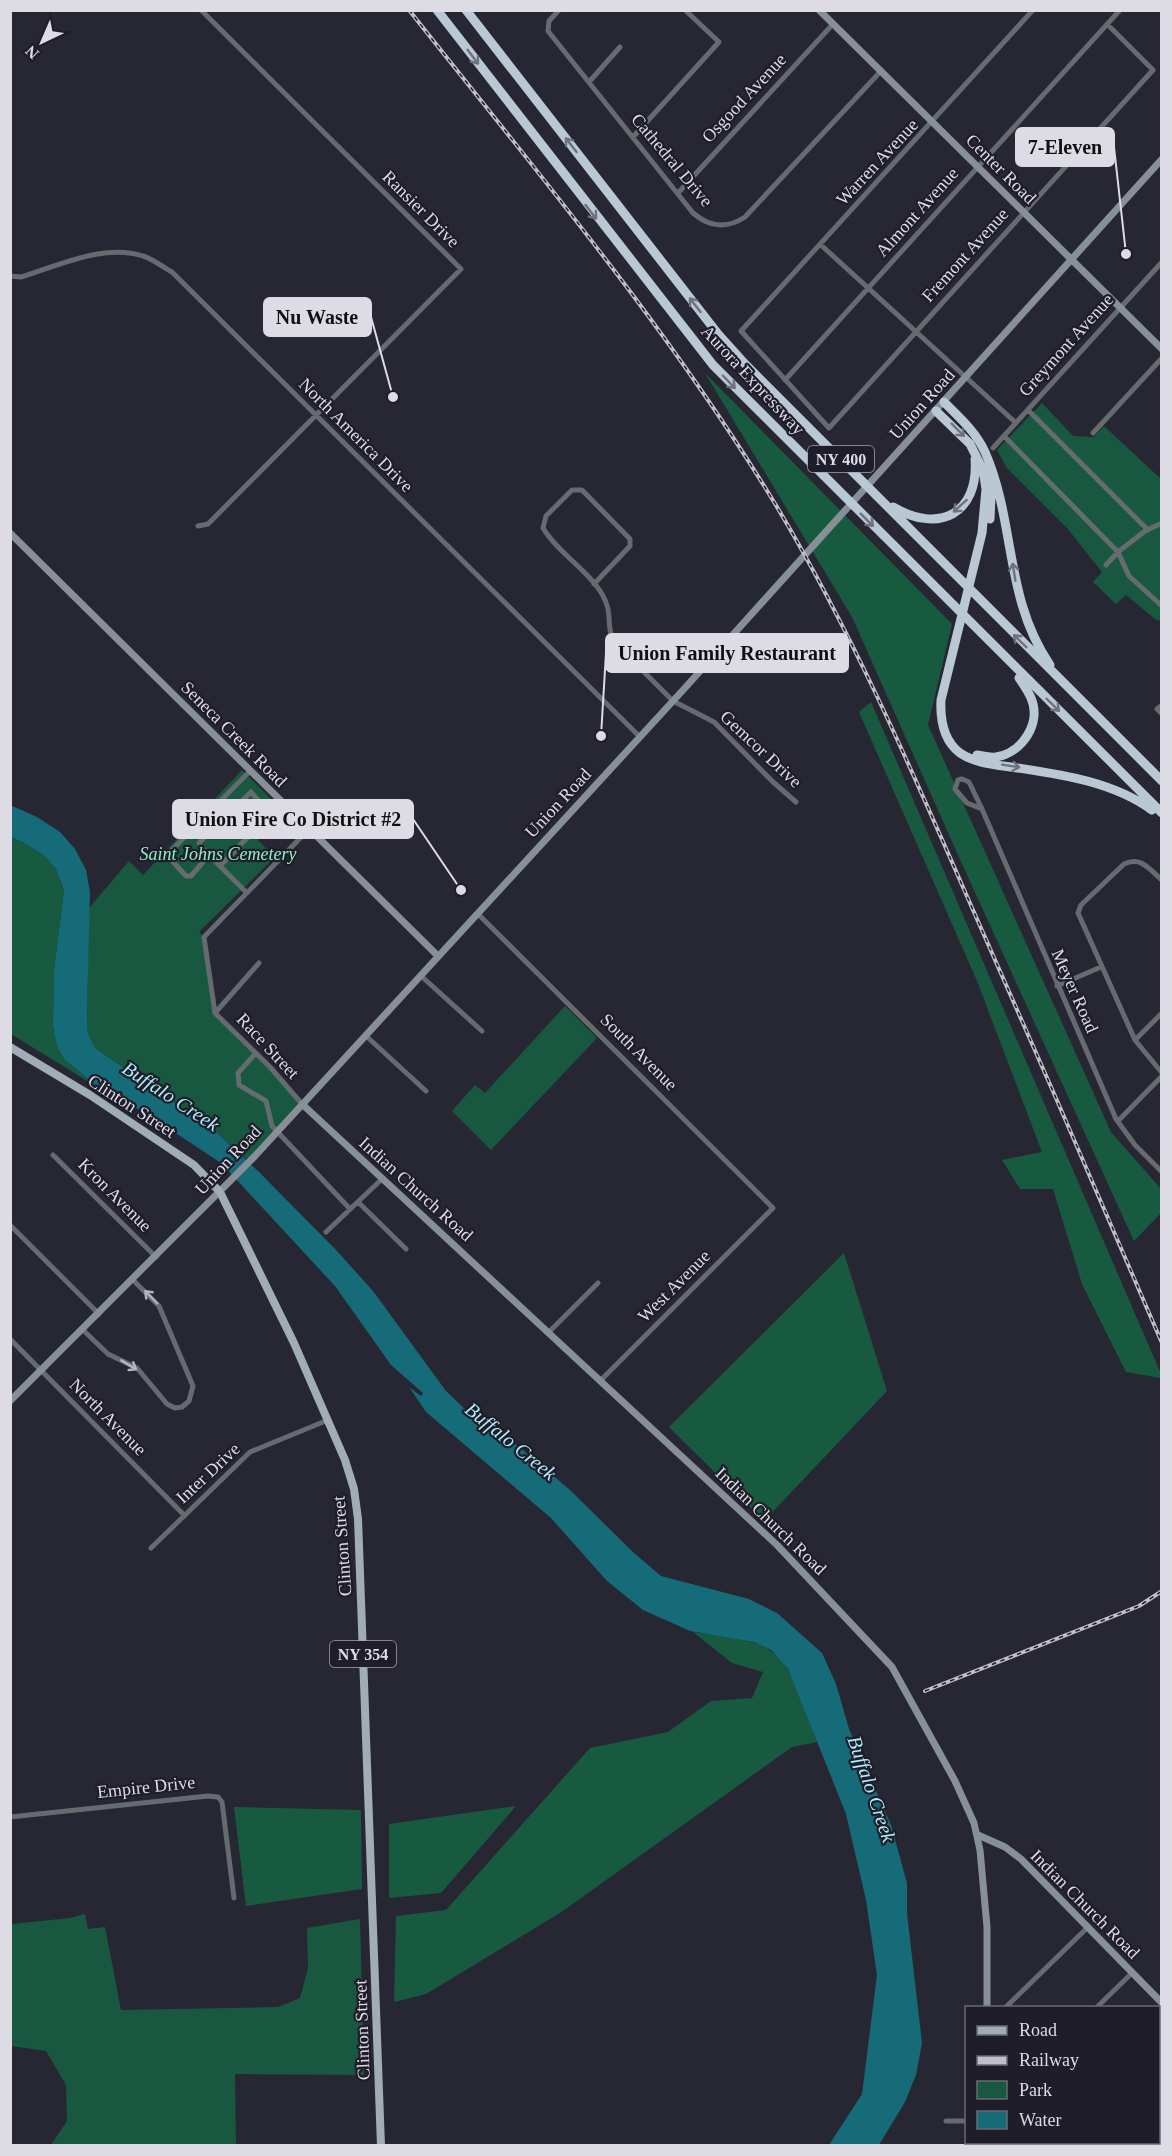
<svg xmlns="http://www.w3.org/2000/svg" width="1172" height="2156" font-family="Georgia,serif">
  <rect width="100%" height="100%" fill="#272733"/>
  <!-- green -->
  <path fill="#195840" d="M1042 403 1073 436 1094 437 1104 426 1161 479V621L1155 619 1126 595 1116 604 1093 582 1102 572 1067 528 1007 468 997 450Z
    M242 770 283 811 256 838 275 857 199 932 204 937 215 1013 302 1104 248 1161 215 1131 95 1048 88 1034 87 1015 89 908 129 861 143 875Z
    M565 1006 597 1038 491 1150 452 1111 475 1085 485 1093Z
    M85 1914 88 1929 105 1927 121 2010 278 2007 300 1998 308 1968 307 1928 360 1919 364 2075 235 2074 236 2145H51L67 2121 66 2085 46 2051 11 2046V1924L70 1918Z"/>
  <!-- forest -->
  <path fill="#185a40" d="M705 373 952 624 928 725 1111 1132 1161 1189V1213L1134 1241 958 855 852 617Z
    M871 702 1161 1374V1378L1126 1372 1082 1284 1053 1189H1020L1002 1160 1042 1152 977 981 859 712Z
    M10 837 28 845 46 857 56 869 64 890 54 971 53 1026 57 1047 65 1060 102 1090 11 1034Z
    M844 1253 887 1391 764 1521 669 1427Z
    M693 1632C713 1635 733 1637 752 1642 794 1653 804 1707 817 1742L792 1747 560 1913 426 1994 394 2002 396 1916 446 1910 590 1748 668 1732 711 1701 752 1698 763 1672 732 1663Z
    M516 1806 441 1893 389 1898V1824Z
    M234 1807 361 1810 362 1889 246 1906Z"/>
  <!-- water -->
  <path fill="#156b78" d="M10 805 37 817 60 832 75 849 86 870 90 892 87 1015 88 1034 95 1048 215 1131 259 1172 337 1251 373 1291 446 1391 469 1413 522 1449 571 1491 634 1553 661 1576 749 1599 777 1613 822 1653 836 1684 849 1729 891 1825 907 1883V1913L922 2043 916 2075 905 2102 879 2145H829L862 2094 877 1975 866 1900 846 1814 788 1669 771 1650 754 1642 690 1631 643 1610 607 1581 551 1518 426 1412 409 1387 421 1396 423 1393 391 1365 335 1286 221 1163 147 1114 102 1090 65 1060 57 1047 53 1026 54 971 64 890 56 869 46 857 28 845 11 837Z"/>
  <g fill="none" stroke-linecap="round" stroke-linejoin="round">
    <!-- street -->
    <path stroke="#656b6f" stroke-width="5" d="M559 10 549 21 548 31 693 213C709 227 727 229 745 217L881 71
      M1033 10 741 331 829 428 1153 70 1107 24
      M589 82 620 47
      M633 137 719 42 685 10
      M678 193 833 24
      M821 245 1016 423
      M10 276 21 277C58 266 104 243 143 256 153 259 163 267 172 272L640 737
      M785 380 1120 10
      M1028 410 1148 530
      M1093 433 1162 358
      M1004 436 1118 552 1145 531 1162 523
      M993 448 1162 262
      M198 526 208 524 461 269 201 10
      M1106 565 1118 552 1129 576 1162 606
      M594 584 630 546V539L582 490H572L546 516 543 528C558 553 587 569 602 594 614 614 605 626 614 642L673 701 714 722 773 782 796 802
      M1162 705 1157 709 1162 714
      M214 807 230 823 232 833 240 834 246 839
      M982 809 967 803 955 789 958 780 962 779 969 782 982 809 1116 1119 1135 1145 1162 1172
      M230 823 240 824V834
      M167 855 186 876H191L209 855
      M163 859 250 771
      M220 866 270 814 251 792 199 843 200 846 247 893
      M1162 880C1149 869 1141 856 1124 864L1081 905 1078 913 1135 1040 1162 1073
      M477 913 773 1208 601 1380
      M420 975 482 1031
      M1057 986 1101 967
      M215 1013 259 963
      M365 1035 426 1091
      M1135 1040 1162 1013
      M256 1053 238 1073 239 1085 266 1101 272 1126 350 1209
      M302 1104 270 1067 215 1013 204 937 309 829
      M1118 1121 1162 1076
      M53 1155 156 1257
      M358 1202 406 1249
      M10 1225 99 1314
      M326 1232 383 1178
      M83 1330 108 1354 137 1368 167 1404 175 1408 182 1407 189 1401 193 1386 159 1306 133 1280
      M549 1332 598 1283
      M10 1339 184 1515
      M151 1548 250 1452 328 1420
      M10 1817 208 1796 218 1797 222 1802 234 1898
      M1005 2008 1087 1928
      M1096 2008 1132 1973
      M1158 2035 1162 2033
      M946 2121H966
      M1158 2122 1162 2119
      M1043 2146 1046 2142
      M1134 2146 1137 2142"/>
    <!-- secondary -->
    <path stroke="#879097" stroke-width="7" d="M819 10 1162 349
      M10 533 438 956
      M302 1104 777 1545 892 1667 955 1781 974 1823 980 1850 987 1927V2008
      M10 1401 255 1156 684 689 1162 159
      M978 1835 1005 1847 1021 1859 1162 2003
      M983 2146V2142"/>
    <!-- primary -->
    <path stroke="#a1adb6" stroke-width="8" d="M10 1047 90 1095 194 1165 220 1192 294 1343 345 1460 354 1489 358 1519 381 2146"/>
    <!-- highway -->
    <path stroke="#b9c8d3" stroke-width="9" d="M437 10 713 365 1162 813
      M466 10 718 334 745 364 1162 781
      M944 402C959 417 976 432 985 452 1016 523 1004 598 1050 665
      M936 411 970 444 983 470 986 489 982 533 941 700C940 720 943 740 960 753 976 764 999 765 1018 768 1064 775 1113 782 1152 810
      M893 507C939 534 979 514 975 459
      M990 519 992 474
      M977 755C983 756 990 758 996 757 1022 753 1042 723 1031 698 1028 691 1023 684 1019 678"/>
    <defs>
      <path id="rail" d="M409 10C537 172 670 330 777 507 854 636 913 773 973 910 1037 1054 1100 1198 1162 1343
        M925 1691 1114 1616 1139 1606 1162 1591"/>
    </defs>
    <!-- rail casing -->
    <use href="#rail" stroke="#c0bfc8" stroke-width="4"/>
    <!-- rail -->
    <use href="#rail" stroke="#1e1d29" stroke-width="1.5" stroke-dasharray="4.5" stroke-linecap="butt"/>
  </g>
  <!-- one-way arrows -->
  <defs><path id="oneway-shaft" d="M-6 0H5M1.5-3L5.5 0L1.5 3" fill="none" stroke-width="1.6" stroke-linecap="round" stroke-linejoin="round" transform="scale(1.5)"/></defs>
  <g stroke="#6c727e">
    <use href="#oneway-shaft" transform="translate(473 57) rotate(53)"/>
    <use href="#oneway-shaft" transform="translate(571 145) rotate(-128)"/>
    <use href="#oneway-shaft" transform="translate(591 212) rotate(52)"/>
    <use href="#oneway-shaft" transform="translate(695 305) rotate(-128)"/>
    <use href="#oneway-shaft" transform="translate(729 382) rotate(46)"/>
    <use href="#oneway-shaft" transform="translate(958 430) rotate(45)"/>
    <use href="#oneway-shaft" transform="translate(960 506) rotate(138)"/>
    <use href="#oneway-shaft" transform="translate(867 520) rotate(45)"/>
    <use href="#oneway-shaft" transform="translate(1014 572) rotate(-99)"/>
    <use href="#oneway-shaft" transform="translate(1020 641) rotate(-136)"/>
    <use href="#oneway-shaft" transform="translate(1053 705) rotate(44)"/>
    <use href="#oneway-shaft" transform="translate(1011 766) rotate(9)"/>
  </g>
  <g stroke="#b3b4bc">
    <use href="#oneway-shaft" transform="translate(151 1297) rotate(-134)"/>
    <use href="#oneway-shaft" transform="translate(129 1365) rotate(31)"/>
  </g>
  <g text-anchor="middle" dominant-baseline="central" stroke-width="4.5" stroke-linejoin="round" paint-order="stroke">
    <!-- shield labels -->
    <g fill="#1e1d29" stroke="#a4a3ad" stroke-width="1.5">
      <rect x="808" y="446" width="66" height="26" rx="4.5"/>
      <rect x="330" y="1641" width="66" height="26" rx="4.5"/>
    </g>
    <g font-size="16" font-weight="bold" fill="#dddce5">
      <text x="841" y="459">NY 400</text>
      <text x="363" y="1654">NY 354</text>
    </g>
    <!-- street labels -->
    <g font-size="18" fill="#dddce5" stroke="#1e1d29">
      <text transform="translate(744 98) rotate(-47)">Osgood Avenue</text>
      <text transform="translate(672 160) rotate(50)">Cathedral Drive</text>
      <text transform="translate(877 162) rotate(-47)">Warren Avenue</text>
      <text transform="translate(1001 169) rotate(45)">Center Road</text>
      <text transform="translate(421 209) rotate(45)">Ransier Drive</text>
      <text transform="translate(917 212) rotate(-48)">Almont Avenue</text>
      <text transform="translate(965 255) rotate(-48)">Fremont Avenue</text>
      <text transform="translate(1066 345) rotate(-48)">Greymont Avenue</text>
      <text transform="translate(753 380) rotate(47)">Aurora Expressway</text>
      <text transform="translate(922 404) rotate(-48)">Union Road</text>
      <text transform="translate(356 435) rotate(45)">North America Drive</text>
      <text transform="translate(234 734) rotate(45)">Seneca Creek Road</text>
      <text transform="translate(761 749) rotate(43)">Gemcor Drive</text>
      <text transform="translate(558 803) rotate(-47)">Union Road</text>
      <text transform="translate(1075 991) rotate(66)">Meyer Road</text>
      <text transform="translate(268 1046) rotate(47)">Race Street</text>
      <text transform="translate(639 1052) rotate(45)">South Avenue</text>
      <text transform="translate(132 1106) rotate(33)">Clinton Street</text>
      <text transform="translate(228 1160) rotate(-47)">Union Road</text>
      <text transform="translate(416 1189) rotate(42)">Indian Church Road</text>
      <text transform="translate(115 1195) rotate(45)">Kron Avenue</text>
      <text transform="translate(674 1286) rotate(-45)">West Avenue</text>
      <text transform="translate(108 1417) rotate(45)">North Avenue</text>
      <text transform="translate(208 1473) rotate(-43)">Inter Drive</text>
      <text transform="translate(771 1521) rotate(44)">Indian Church Road</text>
      <text transform="translate(342 1546) rotate(-94)">Clinton Street</text>
      <text transform="translate(146 1787) rotate(-6)">Empire Drive</text>
      <text transform="translate(1085 1904) rotate(45)">Indian Church Road</text>
      <text transform="translate(362 2030) rotate(-92)">Clinton Street</text>
    </g>
    <!-- park labels -->
    <g font-size="18" font-style="italic" fill="#90eec3" stroke="#1e1d29">
      <text x="218" y="854">Saint Johns Cemetery</text>
    </g>
    <!-- water labels -->
    <g font-size="20" font-style="italic" fill="#aeedf9" stroke="#1e1d29">
      <text transform="translate(171 1096) rotate(33)">Buffalo Creek</text>
      <text transform="translate(511 1441) rotate(39)">Buffalo Creek</text>
      <text transform="translate(872 1789) rotate(71)">Buffalo Creek</text>
    </g>
  </g>
  <!-- callouts -->
  <path fill="none" stroke="#dddce5" stroke-width="2" d="M1126 254L1114 147M393 397L371 317M601 736L606 653M461 890L413 819"/>
  <g fill="#dddce5" stroke="#1e1d29" stroke-width="2">
    <circle cx="1126" cy="254" r="6"/>
    <circle cx="393" cy="397" r="6"/>
    <circle cx="601" cy="736" r="6"/>
    <circle cx="461" cy="890" r="6"/>
  </g>
  <g fill="#dddce5" stroke="#dddce5" stroke-width="2">
    <rect x="1016" y="128" width="98" height="38" rx="6"/>
    <rect x="264" y="298" width="107" height="38" rx="6"/>
    <rect x="606" y="634" width="242" height="38" rx="6"/>
    <rect x="173" y="800" width="240" height="38" rx="6"/>
  </g>
  <g font-size="20" text-anchor="middle" font-weight="bold" fill="#111">
    <text x="1065" y="154">7-Eleven</text>
    <text x="317" y="324">Nu Waste</text>
    <text x="727" y="660">Union Family Restaurant</text>
    <text x="293" y="826">Union Fire Co District #2</text>
  </g>
  <!-- border -->
  <rect width="1172" height="2156" fill="none" stroke="#dddce5" stroke-width="24"/>
  <!-- legend -->
  <rect x="965" y="2006" width="195" height="138" fill="#1e1d29" stroke="#6a6974" stroke-width="1.5"/>
  <rect x="977" y="2026" width="30" height="9" fill="#a1adb6" stroke="#6a6974" stroke-width="1.5"/>
  <text x="1019" y="2036" font-size="18" fill="#dddce5">Road</text>
  <rect x="977" y="2056" width="30" height="9" fill="#c0bfc8" stroke="#6a6974" stroke-width="1.5"/>
  <text x="1019" y="2066" font-size="18" fill="#dddce5">Railway</text>
  <rect x="977" y="2081" width="30" height="18" fill="#195840" stroke="#6a6974" stroke-width="1.5"/>
  <text x="1019" y="2096" font-size="18" fill="#dddce5">Park</text>
  <rect x="977" y="2111" width="30" height="18" fill="#156b78" stroke="#6a6974" stroke-width="1.5"/>
  <text x="1019" y="2126" font-size="18" fill="#dddce5">Water</text>
  <!-- north arrow -->
  <g transform="translate(42 42) rotate(224)" stroke="#1e1d29" stroke-width="4.5" paint-order="stroke">
  <path d="M0-4.5L10 22L0 15L-10 22Z" fill="#dddce5"/>
  <text y="-9" font-size="16" font-weight="bold" text-anchor="middle" fill="#dddce5">N</text>
  </g>
</svg>
